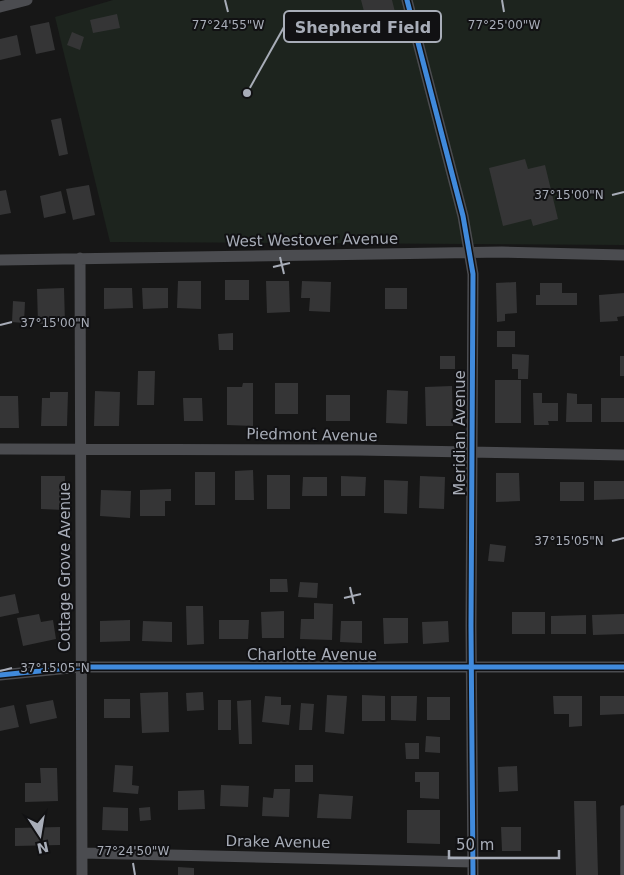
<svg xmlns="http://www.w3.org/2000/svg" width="624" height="875" font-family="'DejaVu Sans',sans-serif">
  <rect width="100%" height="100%" fill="#171717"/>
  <!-- green -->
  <path fill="#1d241e" d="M113 0H624V245L110 242 55 17Z"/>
  <!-- building -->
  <path fill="#353536" d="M361 0H392L396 16 367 23Z
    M117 14 120 28 93 33 90 20Z
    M49 22 55 50 36 54 30 26Z
    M72 32 84 37 80 50 67 45Z
    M17 35 21 55 0 60V39Z
    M61 118 68 154 59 156 51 120Z
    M525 159 528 169 545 165 558 219 533 226 531 219 503 226 489 168Z
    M89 185 95 215 73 220 66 189Z
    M6 190 11 213 0 215V191Z
    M61 191 66 213 44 218 40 196Z
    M225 280H249V300H225Z
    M178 281H201V309L177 308Z
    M266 281H289L290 312 267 313Z
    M302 281 331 282 330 312 309 311 310 298H301Z
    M516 282 517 313 505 314V321L497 322 496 283Z
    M540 283H562V293H577V305H536V295H540Z
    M64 288 65 323 38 324 37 289Z
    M104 288H132L133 308 104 309Z
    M142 288H168V308L143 309Z
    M385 288H407V309H385Z
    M624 293V316L617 317 618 321 600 322 599 295Z
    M13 301 25 302 24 323 12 322Z
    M497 331H515V347H497Z
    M233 333V350H219L218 334Z
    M512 354 529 355 528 379H518V369H512Z
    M440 356H455V369H440Z
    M620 356H624V376H620Z
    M138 371H155L154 405H137Z
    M495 380H521V423H495Z
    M243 383H253V426L227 425V387H242Z
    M275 383H298V414H275Z
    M452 386 453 426H426L425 387Z
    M387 390 408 391 407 424 386 423Z
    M95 391 120 392 119 426H94Z
    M50 392H68L67 426H41L42 398H50Z
    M533 393H542V403H558V421H548L549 425H534Z
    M567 393 577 394V404H592V422H566Z
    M326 395H350V421H326Z
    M0 396H18L19 428H0Z
    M183 398H202L203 421H184Z
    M601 398H624V422H601Z
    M253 470 254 500H235V471Z
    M195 472H215V505H195Z
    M496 473H519L520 501 496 502Z
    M267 475H290V509H267Z
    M41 476H65L64 510 41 509Z
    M341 476 366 477 365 496H341Z
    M420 476 445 477 444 509 419 508Z
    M303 477H327V496H302Z
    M384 480 408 481 407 514 384 513Z
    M594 481H624V499L594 500Z
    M560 482H584V501H560Z
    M171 489V501H165V516H140V490Z
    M101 490 131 491 130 518 100 516Z
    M490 544 506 546 504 562 488 561Z
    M270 579H287L288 592H270Z
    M300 582 318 583 317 598 298 597Z
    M15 594 19 613 0 617V597Z
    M314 603 333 604 332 640 300 639 301 619H314Z
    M186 606H203L204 644 187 645Z
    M284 611V638H262L261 612Z
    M512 612H545V634H512Z
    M39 614 41 622 53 620 56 639 23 646 17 618Z
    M624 614V634L593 635 592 615Z
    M586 615V634H551V616Z
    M383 618H408V643L384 644Z
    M130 620V641L100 642V621Z
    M219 620H249L248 639H219Z
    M143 621 172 622V642L142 641Z
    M341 621H362V643L340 642Z
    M448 621 449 642 423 644 422 622Z
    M168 692 169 732 142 733 140 693Z
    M203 692 204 710 187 711 186 693Z
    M327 695 347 696 344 734 325 732Z
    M362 695 385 696V721H362Z
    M265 696 281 697V705H291L289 725 262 722Z
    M391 696H417L416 721 391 720Z
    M553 696H582V726L569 727V714H554Z
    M600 696H624V714L600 715Z
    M427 697H450V720H427Z
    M104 699H130V718H104Z
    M53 700 57 718 30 724 26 705Z
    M218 700H231V730H218Z
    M251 700 252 744H239L237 701Z
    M301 703 314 704 312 730H299Z
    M14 705 19 727 0 731V708Z
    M426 736 440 737V753L425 752Z
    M405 743H419V759H406Z
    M115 765 133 766 132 785 139 786 138 794 113 792Z
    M295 765H313V782H295Z
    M517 766 518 791 499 792 498 767Z
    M40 768H57L58 801 25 802V783H41Z
    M415 772H439V799L420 798V782H415Z
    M221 785 249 786 248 807 220 806Z
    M274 789H290L289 817 262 816 263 797 273 798Z
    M204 790 205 809 178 810V791Z
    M319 794 353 796 351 819 317 818Z
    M574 801H596L598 875H576Z
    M103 807 128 808V831L102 830Z
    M150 807 151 820 140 821 139 808Z
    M407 810H440V844L407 843Z
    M60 827V845L15 846V828Z
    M501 827H521V851H502Z
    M178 867 194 868V875H178Z"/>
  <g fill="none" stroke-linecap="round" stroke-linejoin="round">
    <!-- service -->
    <path stroke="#4b4c50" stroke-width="5.5" d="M623 875V808"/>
    <!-- minor -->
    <path stroke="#4b4c50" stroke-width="11" d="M407 0 463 216 473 274 471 626 473 875
      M0 7 27 0
      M80 258 82 875
      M0 260 502 252 624 255
      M0 449 359 450 624 455
      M0 675 80 667H624
      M82 853 473 862"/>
    <defs>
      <path id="cycleway" d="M407 0 463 216 473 274 471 626 473 875
        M0 675 80 667H624"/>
    </defs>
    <!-- cycleway casing -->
    <use href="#cycleway" stroke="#111113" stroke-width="8"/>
    <!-- cycleway -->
    <use href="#cycleway" stroke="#408adc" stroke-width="5"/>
  </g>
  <!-- ticks -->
  <path fill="none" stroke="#a8adb8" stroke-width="2" d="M225 0 228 12M502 0 504 12M612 195 624 192M280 257 284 274M273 267 290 263M0 325 12 322M612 541 624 538M350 587 354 604M344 598 361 594M0 671 12 668M133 863 135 875"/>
  <g text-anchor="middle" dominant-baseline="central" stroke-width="4" stroke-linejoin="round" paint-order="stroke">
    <!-- street labels -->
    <g font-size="15" fill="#a8adb8" stroke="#111113">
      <text transform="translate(312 240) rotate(-1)">West Westover Avenue</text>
      <text transform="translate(460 433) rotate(-90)">Meridian Avenue</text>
      <text transform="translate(312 435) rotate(1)">Piedmont Avenue</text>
      <text transform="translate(65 567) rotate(-90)">Cottage Grove Avenue</text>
      <text x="312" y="655">Charlotte Avenue</text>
      <text transform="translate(278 842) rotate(1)">Drake Avenue</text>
    </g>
  </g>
  <g font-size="12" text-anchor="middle" fill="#a8adb8" stroke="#111113" stroke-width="4" stroke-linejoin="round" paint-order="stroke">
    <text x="228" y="29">77°24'55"W</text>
    <text x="504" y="29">77°25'00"W</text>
    <text x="569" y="199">37°15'00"N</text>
    <text x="55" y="327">37°15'00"N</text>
    <text x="569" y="545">37°15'05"N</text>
    <text x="55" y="672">37°15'05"N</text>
    <text x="133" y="855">77°24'50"W</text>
  </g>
  <!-- callouts -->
  <path fill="none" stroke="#a8adb8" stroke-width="2" d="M247 93L284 27"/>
  <circle fill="#a8adb8" stroke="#111113" stroke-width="2" cx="247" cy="93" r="5"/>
  <rect fill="#111113" stroke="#a8adb8" stroke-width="2" x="284" y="11" width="157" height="31" rx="5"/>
  <g font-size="16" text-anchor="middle" font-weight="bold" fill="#a8adb8">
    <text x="363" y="33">Shepherd Field</text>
  </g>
  <!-- north arrow -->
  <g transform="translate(40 835) rotate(168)" stroke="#111113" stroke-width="4" paint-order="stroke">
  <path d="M0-4L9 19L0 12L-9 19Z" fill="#a8adb8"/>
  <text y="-8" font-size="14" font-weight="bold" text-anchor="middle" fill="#a8adb8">N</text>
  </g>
  <!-- scale -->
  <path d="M449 850v8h110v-8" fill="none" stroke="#a8adb8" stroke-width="2.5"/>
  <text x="456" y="850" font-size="15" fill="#a8adb8" stroke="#111113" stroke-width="4" paint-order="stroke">50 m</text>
</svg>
